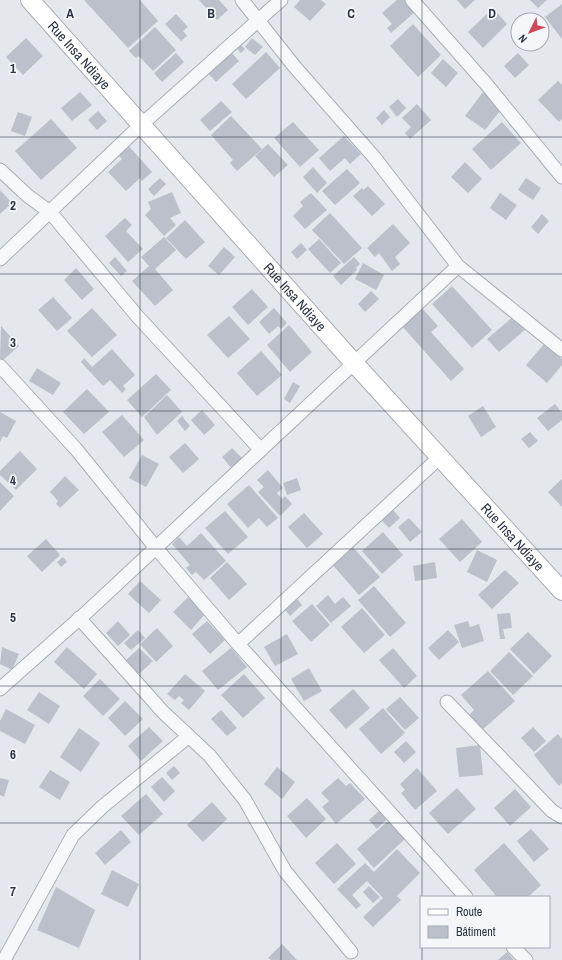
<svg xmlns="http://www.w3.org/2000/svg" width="562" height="960" font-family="'Archivo Narrow',sans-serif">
  <rect width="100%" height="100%" fill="#e4e7ec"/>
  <!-- building -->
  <path fill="#bbc0ca" d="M84 0H140L158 21 128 48Z
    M199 0H219L228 10 217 20Z
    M300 0H321L326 4 310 21 294 7Z
    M397 0H406L416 11 391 33 387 28 392 24 382 13Z
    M457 0H475L465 9Z
    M530 0H547L538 8Z
    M562 4V39L545 17Z
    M493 8 507 24 483 48 468 32Z
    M176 14 188 27 183 31 187 36 181 41 165 24Z
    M413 24 441 55 418 77 390 46Z
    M155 27 176 50 153 71 139 56 136 58 129 51Z
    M26 38 43 56 23 75 6 57Z
    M252 38 263 47 255 55 245 47Z
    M240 44 245 49 241 53 236 48Z
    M231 52 239 61 216 82 208 73Z
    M266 52 280 68 246 99 232 84Z
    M176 53 184 62 162 82 154 73Z
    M518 53 529 65 515 78 504 66Z
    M443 59 458 73 446 87 431 73Z
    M558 81 562 85V119L559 122 538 100Z
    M80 92 92 105 72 121 61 108Z
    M483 92 503 107 485 130 465 116Z
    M398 99 406 108 397 117 389 107Z
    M221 101 232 112 210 131 200 120Z
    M417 104 431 120 410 139 405 133 411 127 402 118Z
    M384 110 390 117 382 125 376 118Z
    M98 111 107 121 97 130 88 120Z
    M18 112 32 117 25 136 11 131Z
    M231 116 262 149 237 171 230 163 233 160 211 135Z
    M51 119 77 148 41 180 15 151Z
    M293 122 319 150 300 167 274 138Z
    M502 122 521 143 491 170 472 149Z
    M344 136 361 154 350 164 345 158 330 171 319 158Z
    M127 144 152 172 142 181 140 178 126 191 108 172 122 159 117 154Z
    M268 144 288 165 274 177 255 156Z
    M465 162 482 179 468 193 451 177Z
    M313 167 327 183 317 193 303 177Z
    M347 169 360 183 335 205 322 191Z
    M160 178 166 184 154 196 148 189Z
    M526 178 541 188 533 200 518 190Z
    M368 186 385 204 372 216 353 196 362 188 363 190Z
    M0 190 12 203 0 214Z
    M172 192 181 213 170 218 176 225 164 236 145 215 151 209 148 202Z
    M311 193 327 210 305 229 293 216 303 206 300 202Z
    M500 193 517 205 506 220 490 208Z
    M330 213 362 248 344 264 312 230Z
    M542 214 549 221 538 234 531 227Z
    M125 218 132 225 126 231 143 249 128 262 105 236Z
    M185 220 205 242 186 259 166 238Z
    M393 224 410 243 395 257 400 264 392 271 379 253 375 257 367 248Z
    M164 237 176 250 155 269 173 290 155 306 132 281 149 266 141 257Z
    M319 239 341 263 330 273 308 249Z
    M301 243 307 250 297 259 291 252Z
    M224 247 235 257 219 275 208 266Z
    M115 257 127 271 121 276 109 263Z
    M354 257 360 264 356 268 357 270 341 285 333 276Z
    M363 263 384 275 376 290 355 279Z
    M76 268 94 289 82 300 64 280Z
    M452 286 492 330 472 348 432 304Z
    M252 289 268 307 248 325 232 307Z
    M371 291 379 299 365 312 358 304Z
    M53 297 72 318 57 331 38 310Z
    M421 307 438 326 431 332 464 369 451 381 401 325Z
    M92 308 117 335 92 357 67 331Z
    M274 308 287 323 281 329 278 326 269 334 259 322Z
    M229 316 250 339 228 358 207 335Z
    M514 316 526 329 499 352 487 339Z
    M289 325 312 352 290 372 267 345Z
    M1 326 19 346 2 361 0 358Z
    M544 344 562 359V365L547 383 526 365Z
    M112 349 135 375 123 386 126 389 122 393 110 380 103 386 81 362 84 358 92 367Z
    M261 351 282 375 257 396 237 373Z
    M37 368 61 383 53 395 29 381Z
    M156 374 171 390 142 417 127 400Z
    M293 382 300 386 290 403 284 399Z
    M87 389 109 412 84 434 63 412Z
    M167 395 182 412 157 435 144 417Z
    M555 404 562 413V420L548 431 537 418Z
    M483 406 496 427 481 437 468 416Z
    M202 410 215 425 204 435 191 420Z
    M0 412 16 421 7 438 3 436 0 442Z
    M122 415 144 440 124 457 102 432Z
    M182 416 190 426 185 431 177 421Z
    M530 432 538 441 529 448 521 439Z
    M185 443 199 459 183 473 169 457Z
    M232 448 244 460 233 470 222 457Z
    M20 451 37 469 16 490 0 475V471Z
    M142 455 159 464 146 487 129 478Z
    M268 470 283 488 277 493 282 499 285 496 292 504 280 516 258 492 264 487 257 480Z
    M65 476 79 490 60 508 56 504 58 501 50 492Z
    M297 478 301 490 287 495 283 483Z
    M562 479V507L548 492Z
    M0 482 14 496 0 511Z
    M249 485 278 518 267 527 259 518 248 528 227 504Z
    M393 510 400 518 389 528 381 520Z
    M225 511 248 537 228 554 205 528Z
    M304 513 323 534 307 548 288 527Z
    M409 518 422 532 410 542 398 527Z
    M462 519 482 542 460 562 439 539Z
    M383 532 403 555 382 574 362 551Z
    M201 533 226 561 204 580 196 572 192 575 186 568 190 565 172 544 179 537 187 546Z
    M46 539 60 555 42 572 27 556Z
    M350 544 380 577 359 595 330 562Z
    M477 550 497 560 487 582 467 572Z
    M63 557 67 562 61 567 57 562Z
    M227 562 247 584 229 600 210 578Z
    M435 562 437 578 415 581 413 566Z
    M505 570 519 583 492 609 478 595Z
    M140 581 161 600 149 613 128 594Z
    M374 586 406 623 390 637 358 600Z
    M294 595 302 605 290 616 282 606Z
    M328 595 335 604 343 597 351 606 331 623 316 606Z
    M188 597 205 614 191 630 173 612Z
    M312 604 330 625 311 642 292 621Z
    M362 608 385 635 364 653 341 627Z
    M510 613 512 628 503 629 505 639H500L497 614Z
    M118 621 130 635 118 646 106 633Z
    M207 621 225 640 210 654 192 634Z
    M468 621 470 627 479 624 484 641 462 648 454 625Z
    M157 628 173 646 156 662 140 644Z
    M138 630 145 638 131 650 124 643Z
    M448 630 459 642 439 660 428 648Z
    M528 632 552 656 534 674 510 649Z
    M287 634 298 654 275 666 264 647Z
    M2 647 19 654 12 670 0 664Z
    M67 647 97 674 84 689 54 662Z
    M139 648 153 661 138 675 125 661Z
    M231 648 247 667 218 690 202 671Z
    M393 648 417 676 404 688 379 660Z
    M509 652 533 676 513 695 490 671Z
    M309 668 322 691 304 701 291 679Z
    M488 671 515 701 482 730 469 715 474 710 461 695Z
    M185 674 205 691 189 710 181 703 184 700 179 696 175 700 167 694Z
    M244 674 265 698 243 718 221 695Z
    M100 679 120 699 103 716 83 696Z
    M353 689 370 708 346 729 329 710Z
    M39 692 60 706 49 724 27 710Z
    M400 697 419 718 405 730 386 709Z
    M125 701 143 719 125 736 108 718Z
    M383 708 405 733 381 754 359 729Z
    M6 709 35 725 25 744 0 731V721Z
    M221 710 237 728 227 736 211 719Z
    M149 727 163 741 141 761 128 746Z
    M533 727 546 741 534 752 521 738Z
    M79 728 100 743 81 772 60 757Z
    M558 734 562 739V783L559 786 534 755Z
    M406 741 416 752 404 763 394 752Z
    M480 745 483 775 459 777 456 748Z
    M174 766 180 773 172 780 166 773Z
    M277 767 295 782 282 799 264 784Z
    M417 768 437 791 415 810 401 793 405 790 400 784Z
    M50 770 70 782 60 800 39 787Z
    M162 777 175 791 164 802 151 787Z
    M0 778 9 780 4 797 0 795Z
    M338 778 346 786 350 783 365 799 336 824 322 807 329 801 321 793Z
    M457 788 476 809 448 834 429 813Z
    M515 789 531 807 510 826 494 808Z
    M146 794 163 814 139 835 121 816Z
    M307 798 326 819 306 838 287 816Z
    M212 802 227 819 203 842 187 825Z
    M380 810 388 818 377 829 369 820Z
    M389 820 406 838 374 868 357 849Z
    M531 829 549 849 534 862 517 841Z
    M121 830 131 842 105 865 95 853Z
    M337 843 356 864 334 884 315 863Z
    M504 843 541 885 528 897H497L474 870Z
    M397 849 420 873 397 896 401 900 373 927 363 917 383 898 367 881 352 895 361 905 356 909 337 889 365 863 374 872Z
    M112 870 139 884 128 907 101 894Z
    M369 886 380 897 373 903 363 892Z
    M56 887 95 910 79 948 37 930Z
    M282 944 297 960H271L268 958Z
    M507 952 514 960H498Z"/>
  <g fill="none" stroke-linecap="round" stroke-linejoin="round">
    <defs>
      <path id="street" d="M242 0 294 66 374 157 458 266
        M412 0 487 85 562 177
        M0 170 28 196 50 212 138 317 261 450
        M0 259 141 125 281 0
        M0 366 76 449 156 548 238 644 466 897
        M79 618 163 712 210 756 245 800 285 871 351 952
        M238 644 440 457
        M0 689 89 610 458 266 562 350
        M447 702 552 811 562 817
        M513 947 526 960
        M4 960 73 835 102 807 189 736"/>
      <g id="secondary">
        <path id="s1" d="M30 0 354 363 562 591"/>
      </g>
    </defs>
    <!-- street casing -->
    <use href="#street" stroke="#a9aeb7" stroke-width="15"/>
    <!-- secondary casing -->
    <use href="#secondary" stroke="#a9aeb7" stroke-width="20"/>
    <!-- street -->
    <use href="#street" stroke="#f7f8fa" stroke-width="13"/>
    <!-- secondary -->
    <use href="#secondary" stroke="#fff" stroke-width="18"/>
  </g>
  <!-- grid -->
  <path fill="none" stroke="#2b3445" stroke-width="1" stroke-opacity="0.55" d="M140 0V960M281 0V960M422 0V897M0 137H562M0 274H562M0 411H562M0 549H562M0 686H562M0 823H562M422 947V960"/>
  <g text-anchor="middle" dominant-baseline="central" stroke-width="3.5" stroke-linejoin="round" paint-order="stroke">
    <!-- street labels -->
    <g font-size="14" fill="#2b3445" stroke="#f4f6f9">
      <text stroke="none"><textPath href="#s1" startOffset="74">Rue Insa Ndiaye</textPath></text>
      <text stroke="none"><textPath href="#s1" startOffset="398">Rue Insa Ndiaye</textPath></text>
      <text stroke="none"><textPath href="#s1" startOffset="722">Rue Insa Ndiaye</textPath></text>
    </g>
  </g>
  <g font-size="13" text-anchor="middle" font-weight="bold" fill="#2b3445" stroke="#f4f6f9" stroke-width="3.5" stroke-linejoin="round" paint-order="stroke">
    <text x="70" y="18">A</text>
    <text x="211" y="18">B</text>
    <text x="351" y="18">C</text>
    <text x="492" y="18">D</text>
    <text x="13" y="73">1</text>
    <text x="13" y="210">2</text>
    <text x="13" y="347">3</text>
    <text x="13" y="485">4</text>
    <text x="13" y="622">5</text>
    <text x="13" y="759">6</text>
    <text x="13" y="896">7</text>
  </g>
  <!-- legend -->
  <rect x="420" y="896" width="130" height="52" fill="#f4f6f9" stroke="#a4a8b1"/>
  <rect x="428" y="909" width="20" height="6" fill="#ffffff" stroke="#a4a8b1"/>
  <text x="456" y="916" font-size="12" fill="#2b3445">Route</text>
  <rect x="428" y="926" width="20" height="12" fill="#bbc0ca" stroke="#a4a8b1"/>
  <text x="456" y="936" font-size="12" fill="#2b3445">Bâtiment</text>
  <!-- north arrow -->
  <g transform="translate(530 32) rotate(228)"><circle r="19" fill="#f4f6f9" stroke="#a4a8b1"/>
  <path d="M0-3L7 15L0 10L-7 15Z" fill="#d1495b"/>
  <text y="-6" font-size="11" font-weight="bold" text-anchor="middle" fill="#2b3445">N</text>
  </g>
</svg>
